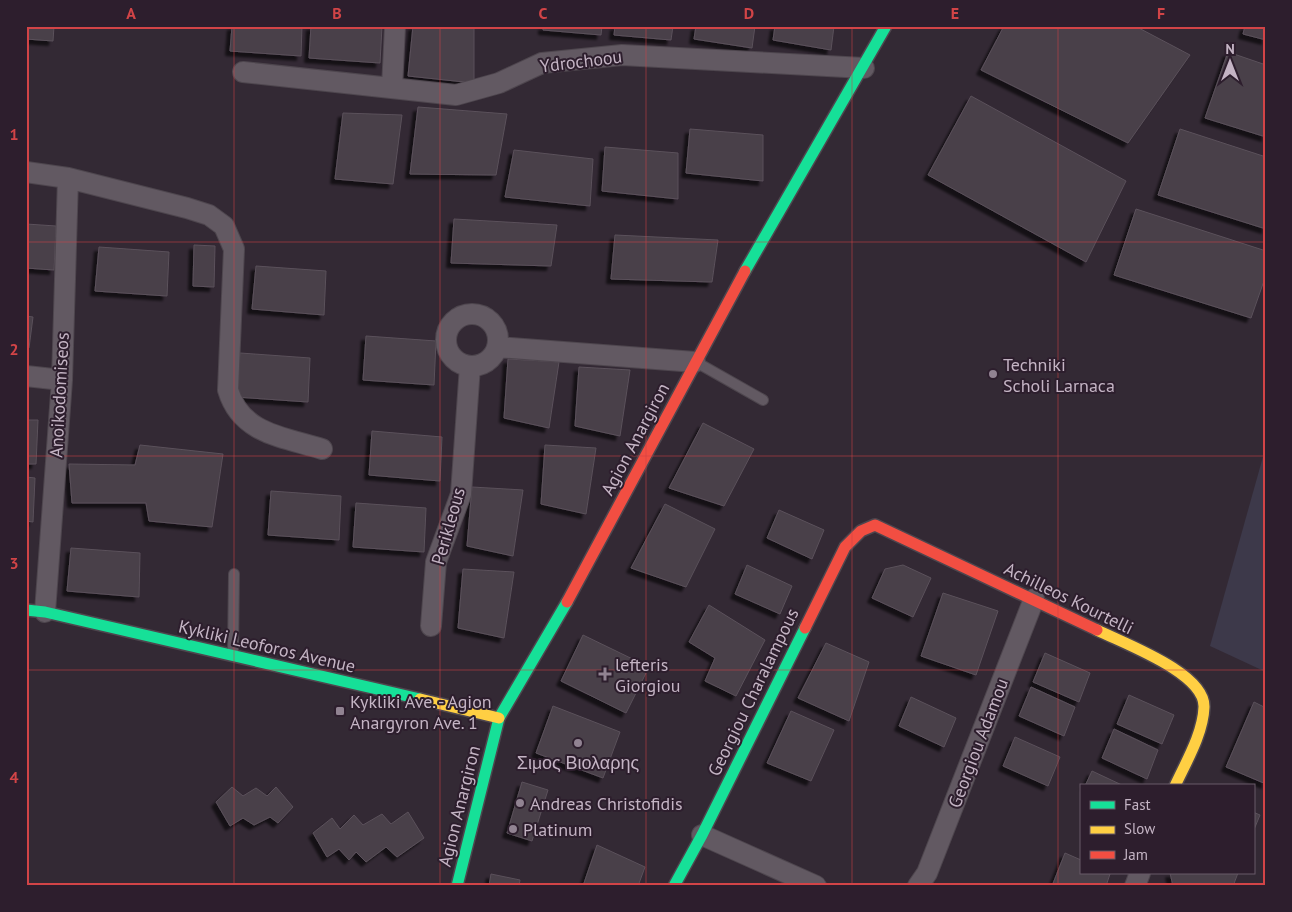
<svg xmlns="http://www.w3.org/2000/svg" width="1292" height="912" font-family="'PT Sans',sans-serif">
  <defs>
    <filter id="shadow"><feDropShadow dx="-4.5" dy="4.5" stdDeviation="1" flood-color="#0009"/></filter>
  </defs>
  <rect width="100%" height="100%" fill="#332934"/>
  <!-- grass -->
  <path fill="#3d394a" d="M1266 446V672L1210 646Z"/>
  <!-- building -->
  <path fill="#483f48" stroke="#5b515b" filter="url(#shadow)" d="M26 26H54L53 41 26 39Z
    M232 26H302L301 56 230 51Z
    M311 26H382L380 63 309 58Z
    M413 26H474V83L408 76Z
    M543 26H602L601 35 543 30Z
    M615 26H673L671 40 614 35Z
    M696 26H755L752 48 694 39Z
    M775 26H834L831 50 773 40Z
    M1004 26H1135L1190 55 1128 143 981 70Z
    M1245 26H1266V40L1243 34Z
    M1228 52 1266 65V137L1205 118Z
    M971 96 1126 181 1086 262 928 175Z
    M418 107 507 114 496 175 410 174Z
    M343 113 402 115 393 184 335 179Z
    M690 129 763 135V181L686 173Z
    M1180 129 1266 157V229L1158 195Z
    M605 147 678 153V199L602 191Z
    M514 150 593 159 590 206 505 197Z
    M1136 209 1266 251V275L1251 318 1114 275Z
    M454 219 557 225 551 266 451 263Z
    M26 224 56 226 54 270 26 268Z
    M615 235 718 240 712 282 611 279Z
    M194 245 215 246 214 287 193 286Z
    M99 247 169 252 167 296 95 291Z
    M256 266 326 271 324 315 252 309Z
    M26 316 33 317 29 348H26Z
    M366 336 436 341 434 385 363 380Z
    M240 353 310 358 308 402 236 397Z
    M508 359 559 362 549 428 504 418Z
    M579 367 630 370 620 436 575 426Z
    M26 420H38L36 464H26Z
    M703 423 754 449 724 506 669 488Z
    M372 431 442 437 440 481 369 475Z
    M140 445 223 454 212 527 149 521 146 503H72L69 464 135 465Z
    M545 445 596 448 586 514 541 504Z
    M26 477 35 478 33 522 26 521Z
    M472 487 523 490 513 556 467 546Z
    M271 491 341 496 339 540 268 535Z
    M356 503 426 508 424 552 353 547Z
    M665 504 715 529 686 587 631 568Z
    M779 510 824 530 812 559 767 538Z
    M71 548 140 553 139 597 67 591Z
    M747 565 792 586 780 614 735 594Z
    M903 565 931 578 913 617 872 598 885 569Z
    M463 569 514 572 504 638 458 628Z
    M943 593 998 611 976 675 921 656Z
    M709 605 765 640 736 696 705 681 715 658 689 642Z
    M583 635 649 667 626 713 561 681Z
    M826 643 869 662 849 721 798 698Z
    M1045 653 1090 673 1079 702 1033 682Z
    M1031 687 1075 707 1064 736 1019 716Z
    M1129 695 1174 715 1162 744 1117 724Z
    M911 697 956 718 944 747 899 726Z
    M1254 702 1266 708V784L1226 767Z
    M553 706 620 732 603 778 536 753Z
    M791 711 834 730 811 781 767 763Z
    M1114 729 1158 750 1147 779 1102 758Z
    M1015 737 1060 757 1048 786 1003 766Z
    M1092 771 1124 786H1085Z
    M522 782 548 790 532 841 507 833Z
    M232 787 243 796 256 788 267 796 276 787 293 807 278 823 270 817 254 825 243 818 230 826 216 802Z
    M408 812 424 838 397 857 386 847 366 862 356 852 349 860 339 849 327 857 313 833 332 818 340 829 354 815 363 825 382 814 391 824Z
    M1253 812 1260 815 1253 832Z
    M597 845 645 867 638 886H583Z
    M1065 853 1081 860V873L1110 874 1106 886H1052Z
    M1170 873H1238L1233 886H1173Z
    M491 874 520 880 519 886H489Z"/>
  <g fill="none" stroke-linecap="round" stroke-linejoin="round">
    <defs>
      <path id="lane" d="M696 362 763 400
        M233 655 234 574"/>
      <path id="street" d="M243 72 456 95 499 83 542 63 622 55 864 68
        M392 88 395 26
        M26 172 68 178 187 208 209 215 224 226 234 249 228 390C241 434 283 437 322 449
        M446 340a26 26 0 1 1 52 0a26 26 0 1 1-52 0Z
        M497 347 695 362
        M26 376 62 380
        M45 612 62 380 68 178
        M431 626 436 562 461 494 470 366
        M702 835 816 886
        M918 886 927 873 1034 599
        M1135 886 1140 873"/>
      <path id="fast" d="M745 271 886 26
        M26 610 45 612 420 699
        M457 886 499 718 567 602
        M674 886 702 835 805 628"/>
      <path id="slow" d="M1097 630C1125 644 1205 673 1204 707 1203 734 1186 762 1175 786
        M420 699 499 718"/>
      <path id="jam" d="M567 602 745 271
        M805 628 845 547 861 531 875 525 1097 630"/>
    </defs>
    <!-- lane casing -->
    <use href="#lane" stroke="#4e464e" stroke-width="12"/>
    <!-- street casing -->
    <use href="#street" stroke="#4e464e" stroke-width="22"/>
    <!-- fast casing -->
    <use href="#fast" stroke="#4e464e" stroke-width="14"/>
    <!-- slow casing -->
    <use href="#slow" stroke="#4e464e" stroke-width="14"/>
    <!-- jam casing -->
    <use href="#jam" stroke="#4e464e" stroke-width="14"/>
    <!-- lane -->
    <use href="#lane" stroke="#625962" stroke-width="10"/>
    <!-- street -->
    <use href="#street" stroke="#625962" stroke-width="20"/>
    <!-- fast -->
    <use href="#fast" stroke="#16e098" stroke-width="11"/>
    <!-- slow -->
    <use href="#slow" stroke="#ffcf43" stroke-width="11"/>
    <!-- jam -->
    <use href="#jam" stroke="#f24e42" stroke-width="11"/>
  </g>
  <!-- grid -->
  <path fill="none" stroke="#d24447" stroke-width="1" stroke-opacity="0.55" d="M234 26V886M440 26V886M646 26V886M852 26V886M1058 26V886M26 242H1266M26 456H1266M26 670H1266"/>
  <!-- markers -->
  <g fill="#918392" stroke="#2d1e2d" stroke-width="2">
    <circle cx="993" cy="374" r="5"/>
    <path d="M602.5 666.5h5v5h5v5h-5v5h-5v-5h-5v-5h5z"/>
    <rect x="335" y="706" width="10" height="10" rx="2.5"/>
    <circle cx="578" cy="743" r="5"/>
    <circle cx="520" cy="803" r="5"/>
    <circle cx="513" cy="829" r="5"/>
  </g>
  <g text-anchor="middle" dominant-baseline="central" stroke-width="4" stroke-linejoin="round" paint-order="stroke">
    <!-- street labels -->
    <g font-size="18" fill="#c4b4c4" stroke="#2d1e2d">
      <text transform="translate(581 61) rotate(-7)">Ydrochoou</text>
      <text transform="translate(59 395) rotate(-87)">Anoikodomiseos</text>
      <text transform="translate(635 439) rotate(-62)">Agion Anargiron</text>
      <text transform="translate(448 526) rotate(-74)">Perikleous</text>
      <text transform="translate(1069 598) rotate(26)">Achilleos Kourtelli</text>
      <text transform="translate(267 646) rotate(13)">Kykliki Leoforos Avenue</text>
      <text transform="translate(753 692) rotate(-64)">Georgiou Charalampous</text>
      <text transform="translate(978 743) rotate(-69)">Georgiou Adamou</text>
      <text transform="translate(459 806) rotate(-76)">Agion Anargiron</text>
    </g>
    <!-- poi labels -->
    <g font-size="18" fill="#c4b4c4" stroke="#2d1e2d" text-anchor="start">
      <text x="1003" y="364">Techniki<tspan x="1003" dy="21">Scholi Larnaca</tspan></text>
      <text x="615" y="664">lefteris<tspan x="615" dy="21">Giorgiou</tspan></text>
      <text x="350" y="701">Kykliki Ave. - Agion<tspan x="350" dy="21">Anargyron Ave. 1</tspan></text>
      <text x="578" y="762" text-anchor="middle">Σιμος Βιολαρης</text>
      <text x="530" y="803">Andreas Christofidis</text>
      <text x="523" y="829">Platinum</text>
    </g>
  </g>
  <!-- border -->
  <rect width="1292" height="912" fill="none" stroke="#2d1e2d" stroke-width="55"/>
  <!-- legend -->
  <rect x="1080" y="784" width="175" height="90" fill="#2d1e2d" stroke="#695a69"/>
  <rect x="1090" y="801" width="25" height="8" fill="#16e098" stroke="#695a69"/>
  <text x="1124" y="810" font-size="15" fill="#c4b4c4">Fast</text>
  <rect x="1090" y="826" width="25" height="8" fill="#ffcf43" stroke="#695a69"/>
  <text x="1124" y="834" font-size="15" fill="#c4b4c4">Slow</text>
  <rect x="1090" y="851" width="25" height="8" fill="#f24e42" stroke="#695a69"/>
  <text x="1124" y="860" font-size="15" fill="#c4b4c4">Jam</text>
  <!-- north arrow -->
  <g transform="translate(1230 62)" stroke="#2d1e2d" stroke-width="4" paint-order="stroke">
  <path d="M0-4L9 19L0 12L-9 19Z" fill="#c4b4c4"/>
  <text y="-8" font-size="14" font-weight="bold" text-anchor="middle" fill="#c4b4c4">N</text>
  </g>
  <rect x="28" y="28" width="1236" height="856" fill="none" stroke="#d24447" stroke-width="2"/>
  <g font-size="16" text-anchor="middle" font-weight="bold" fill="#d24447">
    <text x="131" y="19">A</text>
    <text x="337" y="19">B</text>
    <text x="543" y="19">C</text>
    <text x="749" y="19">D</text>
    <text x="955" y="19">E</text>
    <text x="1161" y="19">F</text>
    <text x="14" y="140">1</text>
    <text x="14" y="355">2</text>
    <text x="14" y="569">3</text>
    <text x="14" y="783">4</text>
  </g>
</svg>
